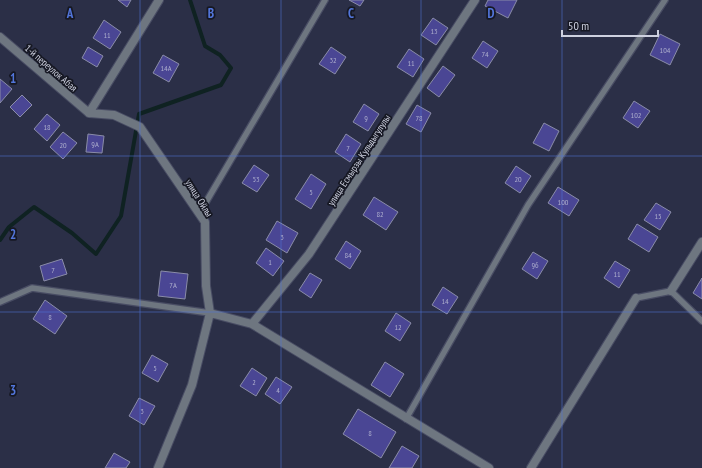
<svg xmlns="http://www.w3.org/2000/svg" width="702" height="468" font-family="'PT Sans Narrow',sans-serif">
  <rect width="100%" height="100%" fill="#2b2f47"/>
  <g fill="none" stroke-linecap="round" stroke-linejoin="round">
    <!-- stream -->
    <path stroke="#0f2222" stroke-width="4" d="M0 240 9 227 34 207 72 233 96 254 121 216 139 114 221 85 231 68 220 55 205 46 190 0"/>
  </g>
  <!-- building -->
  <path fill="#4a4694" stroke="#8a8ca8" d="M118 0H131L127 7Z
    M349 0H364L360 6Z
    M488 0H517L508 18 485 6Z
    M433 18 448 28 436 45 421 35Z
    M104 20 121 32 110 49 93 38Z
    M660 34 680 44 670 65 650 55Z
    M483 41 498 51 487 68 472 58Z
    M88 47 103 56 97 67 82 58Z
    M331 47 346 57 335 74 319 64Z
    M409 49 424 59 413 77 397 67Z
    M163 55 179 64 169 82 153 73Z
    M443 66 455 75 439 97 427 88Z
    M0 79 12 89 0 103Z
    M22 95 32 105 20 117 10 107Z
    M634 101 650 111 638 128 623 118Z
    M364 104 379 114 368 131 353 122Z
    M417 105 431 113 421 132 406 124Z
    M47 114 60 125 47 141 34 129Z
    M544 123 559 131 549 151 533 143Z
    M63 132 77 143 63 159 50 147Z
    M88 134 104 136 102 153 86 152Z
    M346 134 361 144 350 162 335 152Z
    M254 165 269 175 257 192 242 183Z
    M516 166 531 176 520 193 505 183Z
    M311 174 326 184 311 209 295 199Z
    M558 187 579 200 569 216 548 203Z
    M374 197 398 212 386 230 363 215Z
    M656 203 671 212 660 230 644 220Z
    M277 221 298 233 287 253 266 240Z
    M637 224 658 237 649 252 628 239Z
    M346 241 361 251 350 269 335 259Z
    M266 248 284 261 273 276 256 263Z
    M533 252 548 261 537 279 522 269Z
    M62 259 67 274 44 281 40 266Z
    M615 261 630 270 619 288 604 278Z
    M161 271 188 274 185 299 158 296Z
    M310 273 322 280 311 298 299 290Z
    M702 278V299L693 293Z
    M443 287 458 297 447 314 432 305Z
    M45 300 67 316 55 334 33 319Z
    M396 313 411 323 400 341 385 331Z
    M152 355 168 364 158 382 142 373Z
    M385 362 404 374 390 397 371 385Z
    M252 368 267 378 256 396 240 386Z
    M276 377 292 387 280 404 265 394Z
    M139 398 155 406 144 425 129 416Z
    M358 409 396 432 381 458 343 434Z
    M402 446 419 456 412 468H389Z
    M114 453 130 462 126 468H105Z"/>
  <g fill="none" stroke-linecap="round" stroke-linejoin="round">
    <defs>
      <path id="lane" d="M199 214 325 0
        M636 298 671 291 702 321
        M0 302 32 288 210 313
        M406 419 528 205 665 0"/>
      <path id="street" d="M0 37 89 113
        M671 291 702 242
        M210 313 252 324 309 254 475 0
        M252 324 489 468
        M158 468 192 385 210 313 206 286 205 222 140 127 114 115 89 113 159 0
        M531 468 636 298"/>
    </defs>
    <!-- lane casing -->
    <use href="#lane" stroke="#484c63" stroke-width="8"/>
    <!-- street casing -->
    <use href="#street" stroke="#484c63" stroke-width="10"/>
    <!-- lane -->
    <use href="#lane" stroke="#6e7680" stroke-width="5.5"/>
    <!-- street -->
    <use href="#street" stroke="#6e7680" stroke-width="8"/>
  </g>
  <!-- grid -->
  <path fill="none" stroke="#5275da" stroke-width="1" stroke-opacity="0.55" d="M140 0V468M281 0V468M421 0V468M562 0V468M0 156H702M0 312H702"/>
  <g text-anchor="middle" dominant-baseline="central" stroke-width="3.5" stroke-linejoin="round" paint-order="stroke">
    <!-- number labels -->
    <g font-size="8" fill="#adaecd">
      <text x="434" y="31">13</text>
      <text x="107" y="35">11</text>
      <text x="665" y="50">104</text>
      <text x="485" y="54">74</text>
      <text x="333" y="60">32</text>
      <text x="411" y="63">11</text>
      <text x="166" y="68">14А</text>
      <text x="636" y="115">102</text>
      <text x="366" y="118">9</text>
      <text x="419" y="118">78</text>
      <text x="47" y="127">18</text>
      <text x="95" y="144">9А</text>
      <text x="63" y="145">20</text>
      <text x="348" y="148">7</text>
      <text x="256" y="179">53</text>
      <text x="518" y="179">20</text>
      <text x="311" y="192">5</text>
      <text x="563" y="202">100</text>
      <text x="380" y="214">82</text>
      <text x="658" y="216">15</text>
      <text x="282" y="237">3</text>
      <text x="348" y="255">84</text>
      <text x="270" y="262">1</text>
      <text x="535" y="265">96</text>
      <text x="53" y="270">7</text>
      <text x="617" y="274">11</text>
      <text x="173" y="285">7А</text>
      <text x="445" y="301">14</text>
      <text x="50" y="317">8</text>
      <text x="398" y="327">12</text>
      <text x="155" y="368">5</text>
      <text x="254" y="382">2</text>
      <text x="278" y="390">4</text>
      <text x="142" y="411">3</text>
      <text x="370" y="433">8</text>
    </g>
    <!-- street labels -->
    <g font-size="10" fill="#ced1e0" stroke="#161823">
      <text transform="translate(51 68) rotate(41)">1-й переулок Абая</text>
      <text transform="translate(359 160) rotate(-57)">улица Есмырзы Кульдыгулулы</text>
      <text transform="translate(199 198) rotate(58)">улица Ойлы</text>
    </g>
  </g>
  <g font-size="13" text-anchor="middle" font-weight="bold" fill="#5275da" stroke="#161823" stroke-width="3.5" stroke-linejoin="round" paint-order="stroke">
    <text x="70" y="18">A</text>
    <text x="211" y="18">B</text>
    <text x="351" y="18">C</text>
    <text x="491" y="18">D</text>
    <text x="13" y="83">1</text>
    <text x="13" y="239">2</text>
    <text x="13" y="395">3</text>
  </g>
  <!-- scale -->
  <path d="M562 30v6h96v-6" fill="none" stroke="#ced1e0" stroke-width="2"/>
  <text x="568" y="30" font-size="12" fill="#ced1e0" stroke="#161823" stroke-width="3" paint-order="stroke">50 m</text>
</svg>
